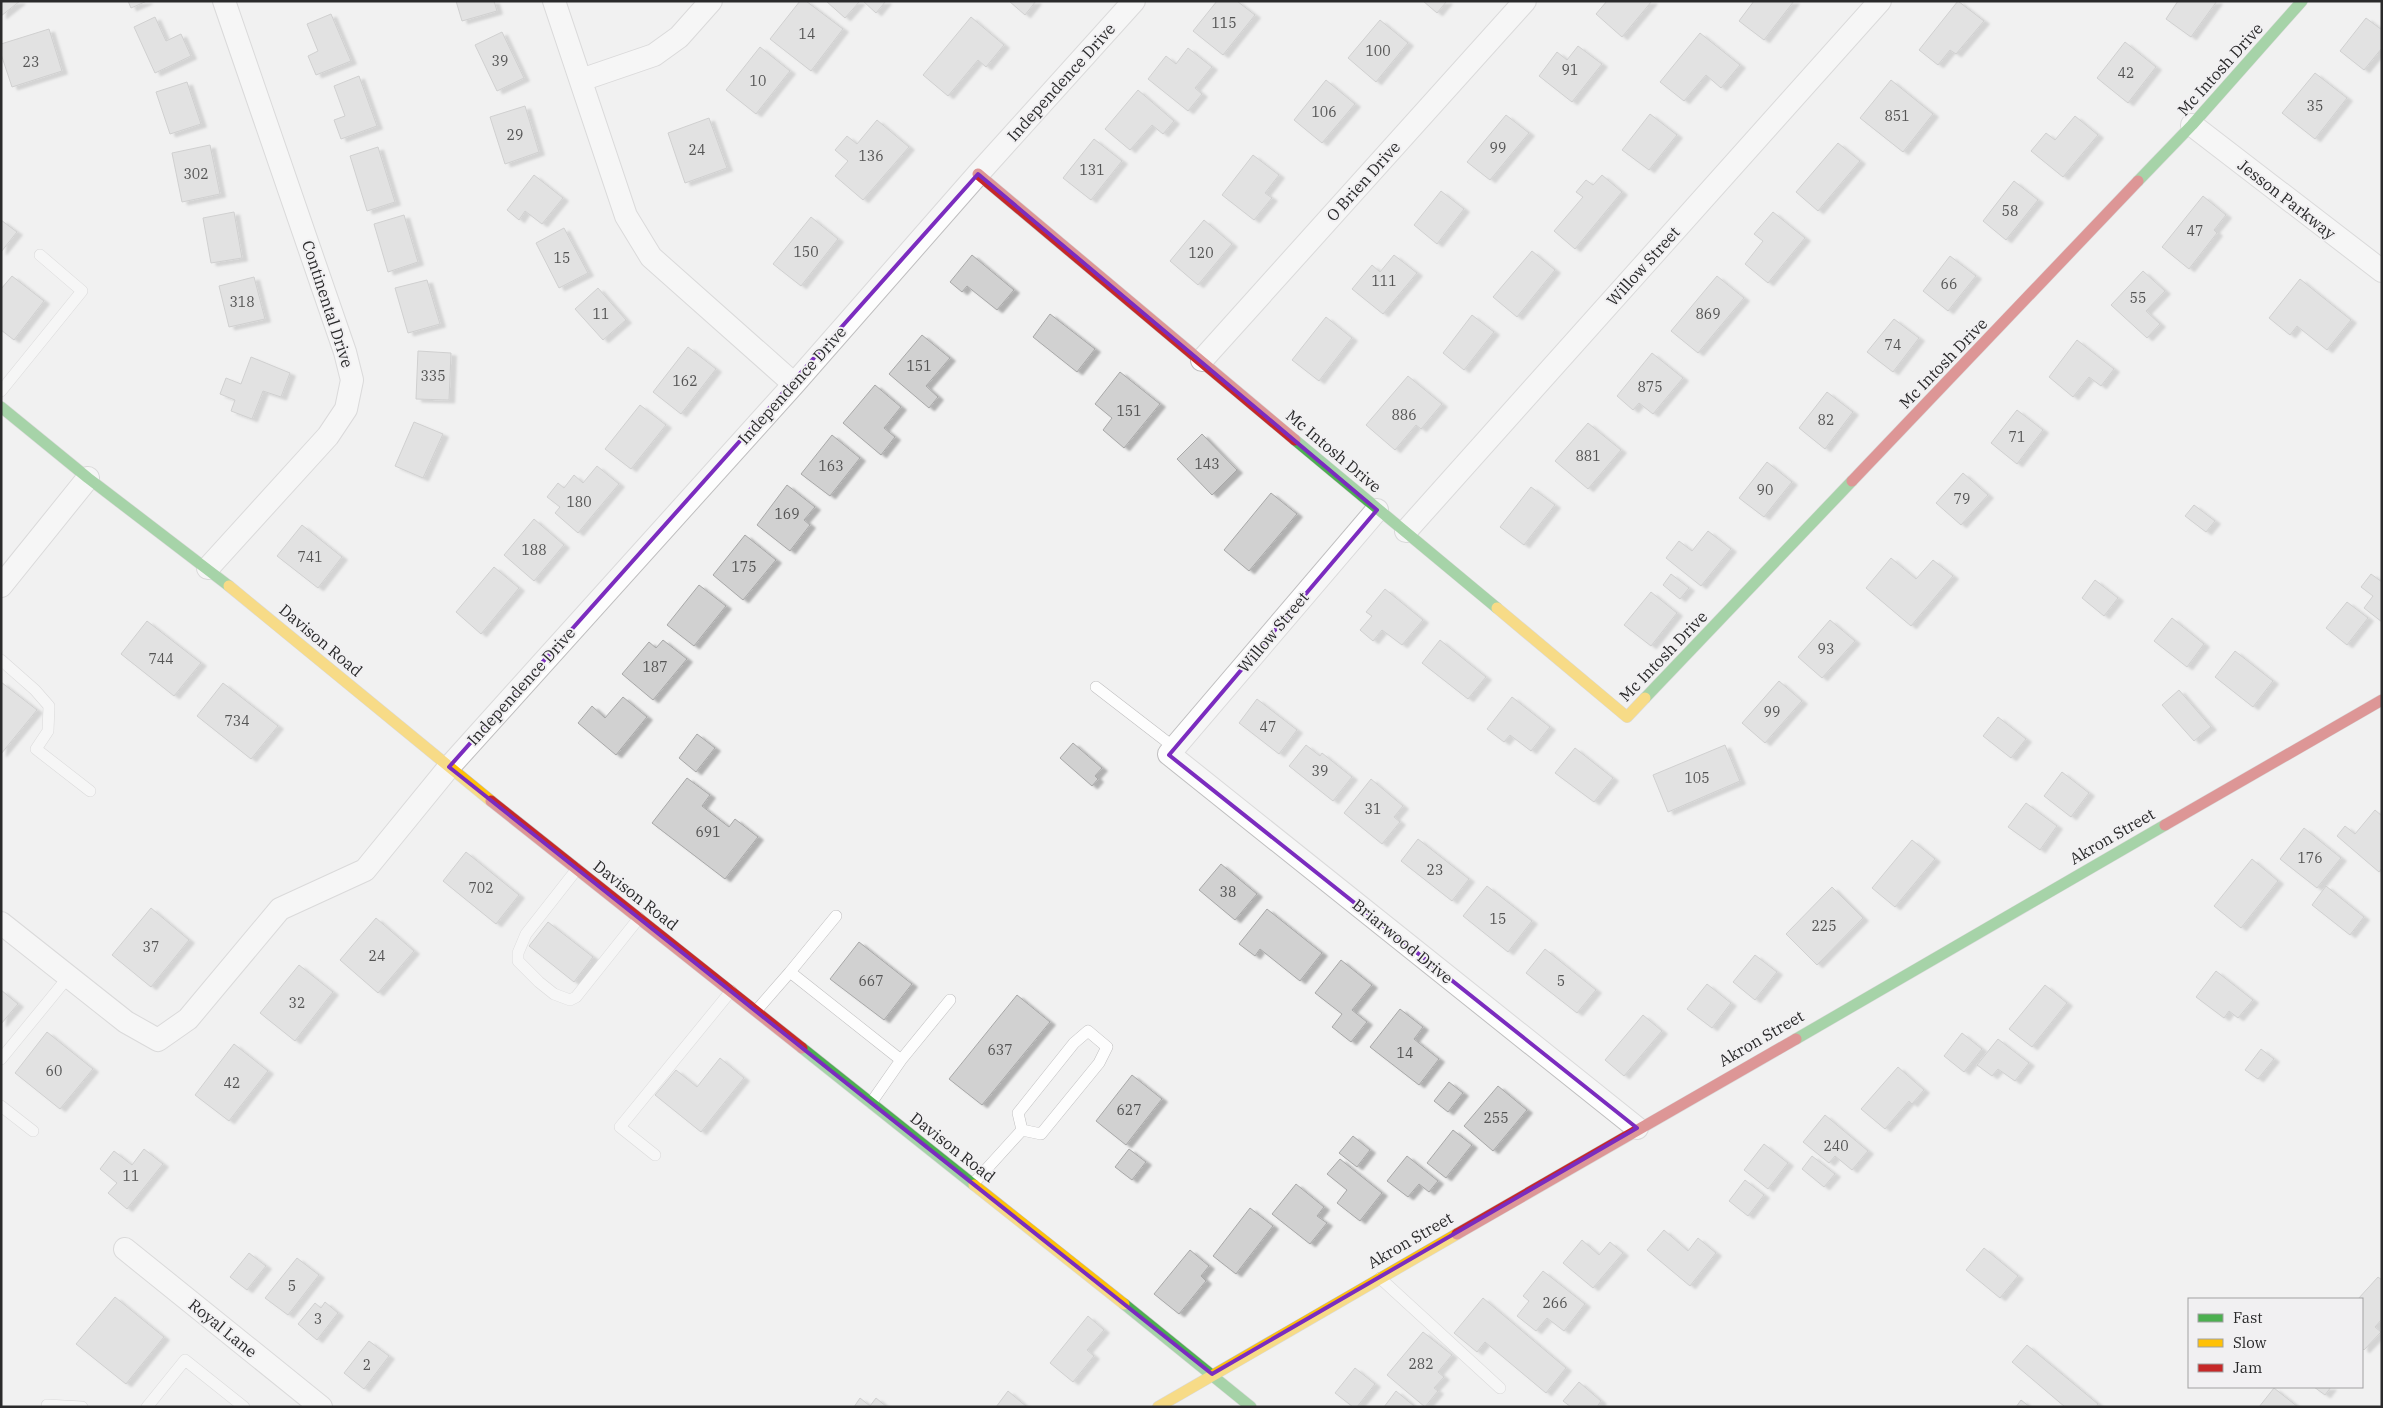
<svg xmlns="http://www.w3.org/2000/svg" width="2383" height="1408" font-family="'IBM Plex Serif',serif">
  <defs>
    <filter id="shadow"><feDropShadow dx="5.5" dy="3" stdDeviation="1" flood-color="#0004"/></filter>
  </defs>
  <rect width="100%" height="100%" fill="#f1f1f1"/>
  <!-- building -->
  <path fill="#d1d1d1" stroke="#a8a8a8" filter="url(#shadow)" d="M1 1H20L1 16Z
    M128 1H147L131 8Z
    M456 1H494L497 11 462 21Z
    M800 1H806L843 29 811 71 770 39Z
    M826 1H860L845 18Z
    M863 1H886L876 13Z
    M1009 1H1036L1025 15Z
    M1217 1H1237L1255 15 1223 55 1193 31Z
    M1423 1H1447L1437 13Z
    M1607 1H1652L1622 37 1596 14Z
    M1754 1H1794L1764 40 1739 21Z
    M1958 1 1984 21 1956 54 1950 50 1938 65 1919 50Z
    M2178 1H2217L2191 37 2166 19Z
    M331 14 351 61 316 75 308 56 318 51 307 24Z
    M155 17 166 41 181 34 191 56 155 73 134 27Z
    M971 17 1004 45 986 67 978 60 948 96 923 75Z
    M2366 18 2382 30V48L2364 70 2340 51Z
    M1380 20 1408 43 1376 82 1348 58Z
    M49 29 62 71 12 87 1 54V44Z
    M502 32 524 78 497 91 475 45Z
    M1700 33 1740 65 1721 88 1706 75 1684 101 1660 82Z
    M2125 42 2156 67 2128 103 2097 78Z
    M1578 46 1602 64 1572 102 1539 76 1557 52 1567 60Z
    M760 47 790 71 756 114 726 90Z
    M1188 48 1212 67 1195 88 1202 94 1188 111 1148 79 1166 56 1176 64Z
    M2315 73 2347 98 2315 139 2282 113Z
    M359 76 377 126 341 139 334 120 345 116 334 86Z
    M1326 80 1355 104 1322 143 1294 120Z
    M1891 80 1933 114 1903 152 1860 118Z
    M187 82 201 124 170 134 156 92Z
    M1138 90 1174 121 1163 134 1152 125 1130 150 1105 129Z
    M525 106 539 152 505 164 490 117Z
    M1650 114 1677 135 1649 170 1622 150Z
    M1506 115 1529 133 1490 180 1467 162Z
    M2075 116 2098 135 2063 177 2031 151 2046 133 2055 140Z
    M709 118 727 168 685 183 668 133Z
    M877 120 909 147 863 200 835 176 848 161 835 150 847 136 857 144Z
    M1094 139 1122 161 1091 200 1063 178Z
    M1838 143 1860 161 1818 211 1796 192Z
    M210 145 220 194 182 202 172 153Z
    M378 147 395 202 367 211 350 156Z
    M1253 155 1279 175 1265 193 1272 198 1254 220 1222 195Z
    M534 175 563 198 542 224 525 211 519 220 507 210Z
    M1602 175 1622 192 1575 249 1554 231 1583 197 1576 192 1586 180 1593 185Z
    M2014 181 2038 200 2006 240 1983 221Z
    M1441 191 1464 209 1437 244 1414 225Z
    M2203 196 2226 215 2214 230 2217 233 2189 269 2162 247Z
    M234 212 242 258 211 263 203 218Z
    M1773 212 1805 238 1768 283 1745 264 1763 241 1754 234Z
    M404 215 418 262 388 272 374 224Z
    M811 217 838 239 801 286 773 264Z
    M1 220 17 232 1 252Z
    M1204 220 1232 244 1198 285 1170 261Z
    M564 228 588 273 559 288 536 243Z
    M1532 251 1555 270 1517 317 1493 297Z
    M972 255 1014 290 997 310 967 286 962 292 950 282Z
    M1394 255 1417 273 1383 314 1352 289 1372 265 1380 272Z
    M1950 256 1976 276 1948 311 1923 291Z
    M2143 271 2165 291 2146 311 2160 324 2147 338 2111 305Z
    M12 276 44 301 14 340 1 330V289Z
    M1717 276 1744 298 1698 353 1671 331Z
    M254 277 265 319 229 327 219 286Z
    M2300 279 2351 320 2327 350 2297 326 2290 335 2269 318Z
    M427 280 440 324 408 333 395 288Z
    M598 288 626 320 603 340 575 309Z
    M1050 314 1095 349 1077 372 1033 337Z
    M1472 315 1494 332 1464 370 1443 353Z
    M1326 317 1352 338 1319 381 1292 360Z
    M1894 319 1919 338 1893 372 1867 352Z
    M922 335 950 358 926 386 938 397 929 408 889 374Z
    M2077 340 2114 369 2101 386 2089 377 2073 397 2049 377Z
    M688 347 716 369 681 414 653 392Z
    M418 351 451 353 449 400 416 399Z
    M1652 353 1683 378 1653 414 1639 403 1633 410 1617 396Z
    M251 357 290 373 281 397 263 391 252 419 231 411 235 400 220 394 226 378 241 384Z
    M1120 372 1160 404 1124 448 1103 430 1112 418 1095 404Z
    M1408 376 1442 404 1421 429 1416 425 1395 450 1366 425Z
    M875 385 901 407 884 428 895 437 881 455 843 423Z
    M1827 392 1853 412 1825 449 1799 428Z
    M640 405 666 425 631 469 605 449Z
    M2017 410 2043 430 2017 464 1991 443Z
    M414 422 443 434 423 478 395 466Z
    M1588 423 1621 450 1588 489 1555 461Z
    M1202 434 1237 470 1212 495 1177 459Z
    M832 435 860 458 830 496 801 474Z
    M1767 462 1792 482 1764 517 1739 498Z
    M597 466 619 484 578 533 555 513 560 507 547 497 558 483 564 488 574 475 583 483Z
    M1963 473 1988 495 1961 525 1936 503Z
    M787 485 815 507 804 520 810 525 790 551 757 525Z
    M1531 487 1555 505 1524 545 1500 527Z
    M1271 493 1297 514 1249 571 1224 550Z
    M2194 505 2215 521 2206 532 2185 516Z
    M534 519 564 545 534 581 504 555Z
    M302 525 342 557 318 588 277 556Z
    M1708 531 1731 549 1701 586 1666 558 1679 541 1692 551Z
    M745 535 776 560 743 600 713 575Z
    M1891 558 1916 579 1933 560 1953 576 1911 626 1866 588Z
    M494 567 519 588 481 634 456 612Z
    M1671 574 1689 588 1680 599 1663 585Z
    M2371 574 2382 582V622L2364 608 2373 596 2361 587Z
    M2095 580 2118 598 2104 616 2082 598Z
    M699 585 726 606 694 646 667 625Z
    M1385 589 1423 620 1402 645 1382 630 1373 641 1360 630 1372 616 1366 612Z
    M1651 592 1677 613 1651 646 1624 625Z
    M2347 602 2368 618 2347 645 2326 628Z
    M2172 618 2204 644 2187 667 2154 641Z
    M1830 620 1855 641 1822 678 1798 657Z
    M147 621 201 663 174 696 121 654Z
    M663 640 687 659 653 700 622 674 649 642 656 648Z
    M1440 640 1486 677 1468 699 1422 663Z
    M2235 651 2273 681 2253 707 2215 677Z
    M1779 681 1802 701 1765 743 1742 723Z
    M1 682 37 710 1 754Z
    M223 683 278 726 251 759 197 716Z
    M2179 690 2211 727 2194 741 2162 705Z
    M623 697 647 717 616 755 578 723 592 706 605 718Z
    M1512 697 1550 727 1531 751 1510 735 1504 742 1487 729Z
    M1257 699 1297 730 1279 754 1239 723Z
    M1998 717 2026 739 2011 758 1983 736Z
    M697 734 715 748 696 772 679 758Z
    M1073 743 1102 768 1095 776 1098 779 1092 786 1060 758Z
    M1306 745 1320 756 1322 753 1352 777 1333 801 1289 766Z
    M1725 745 1740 781 1668 812 1653 775Z
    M1575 748 1613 778 1594 802 1555 773Z
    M2062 772 2089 793 2071 817 2044 796Z
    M687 778 710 795 702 806 729 827 735 819 758 837 725 879 652 823Z
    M1371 779 1403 806 1394 817 1400 822 1382 844 1344 813Z
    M2026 803 2057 826 2040 850 2008 827Z
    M2375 810 2382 816V868L2379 872 2337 836 2345 826 2355 834Z
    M2304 828 2341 858 2317 888 2280 859Z
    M1418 839 1469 879 1452 901 1401 861Z
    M1912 840 1935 859 1895 907 1872 888Z
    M466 852 519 895 496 924 443 881Z
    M2252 859 2278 881 2241 928 2214 906Z
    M1221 864 1257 894 1235 920 1199 890Z
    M1487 886 1532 921 1508 952 1463 916Z
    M2326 886 2364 917 2350 935 2312 905Z
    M1832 887 1863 918 1817 965 1786 934Z
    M151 908 189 940 151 987 112 955Z
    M1267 909 1322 953 1300 981 1260 949 1255 956 1239 944Z
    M376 918 414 951 378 993 340 960Z
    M548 922 593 957 574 982 529 946Z
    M859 942 912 984 884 1020 830 979Z
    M1545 949 1596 990 1577 1013 1526 973Z
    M1755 955 1777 972 1755 1000 1733 982Z
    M1341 960 1372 985 1352 1010 1367 1022 1351 1042 1332 1027 1342 1014 1315 993Z
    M299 965 333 992 295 1041 260 1013Z
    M2216 971 2253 1000 2238 1018 2229 1011 2224 1018 2196 997Z
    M1707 984 1731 1003 1712 1028 1687 1009Z
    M2045 985 2067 1003 2032 1047 2009 1029Z
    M1 990 18 1004 1 1024Z
    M1017 995 1050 1022 982 1105 949 1079Z
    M1400 1009 1423 1027 1414 1039 1439 1059 1419 1085 1370 1047Z
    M1643 1015 1662 1031 1624 1076 1605 1060Z
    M47 1032 93 1069 60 1109 15 1073Z
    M1962 1033 1982 1049 1964 1072 1944 1056Z
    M1998 1039 2029 1063 2015 1081 1998 1069 1992 1076 1977 1065Z
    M234 1044 268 1071 229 1121 195 1095Z
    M2261 1049 2274 1059 2258 1079 2245 1070Z
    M720 1058 744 1078 701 1132 655 1095 676 1070 697 1087Z
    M1898 1067 1924 1090 1912 1104 1909 1101 1885 1129 1861 1109Z
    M1132 1075 1162 1099 1126 1145 1096 1121Z
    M1449 1082 1463 1093 1448 1112 1434 1101Z
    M1498 1086 1527 1110 1493 1151 1464 1126Z
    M1825 1115 1868 1151 1852 1170 1835 1156 1829 1163 1803 1142Z
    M1453 1130 1472 1145 1446 1178 1427 1163Z
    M1353 1136 1370 1150 1357 1167 1339 1153Z
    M1764 1144 1788 1163 1768 1189 1744 1170Z
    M144 1149 163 1164 127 1209 108 1193 117 1183 100 1169 114 1151 132 1165Z
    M1129 1149 1146 1162 1132 1180 1115 1167Z
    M1407 1156 1438 1181 1429 1192 1419 1184 1408 1197 1387 1181Z
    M1812 1156 1835 1174 1824 1187 1802 1169Z
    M1340 1159 1382 1193 1360 1221 1337 1203 1347 1190 1327 1174Z
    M1745 1180 1764 1195 1748 1216 1729 1201Z
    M1296 1184 1324 1207 1317 1216 1327 1223 1310 1244 1272 1214Z
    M1250 1208 1273 1226 1236 1274 1213 1256Z
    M1664 1230 1688 1251 1698 1238 1716 1253 1690 1286 1647 1250Z
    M1582 1240 1599 1255 1610 1242 1623 1253 1593 1288 1563 1263Z
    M1984 1248 2018 1276 2000 1298 1966 1270Z
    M1190 1250 1209 1266 1201 1276 1206 1281 1179 1314 1154 1294Z
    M249 1253 266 1266 247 1290 230 1277Z
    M297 1258 319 1275 288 1315 265 1298Z
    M1543 1271 1585 1304 1564 1331 1547 1318 1536 1331 1517 1316 1529 1301 1523 1296Z
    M2378 1277 2382 1280V1319L2375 1327 2381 1332 2364 1350 2362 1348V1299H2358Z
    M115 1297 164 1337 126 1384 76 1344Z
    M1483 1298 1566 1368 1546 1393 1485 1342 1477 1352 1454 1333Z
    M325 1302 338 1313 317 1340 298 1324 315 1303 321 1308Z
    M1088 1316 1104 1330 1087 1350 1094 1356 1073 1382 1050 1363Z
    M1423 1332 1452 1355 1438 1372 1444 1377 1434 1388 1438 1391 1425 1407 1387 1375Z
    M369 1341 389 1356 364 1389 344 1373Z
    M2027 1345 2098 1404 2096 1407H2065L2012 1362Z
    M1355 1368 1375 1384 1357 1407H1353L1335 1393Z
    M1579 1382 1601 1401 1597 1407H1571L1563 1401Z
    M2314 1387H2331L2325 1395Z
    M2274 1388 2298 1407H2259Z
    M1008 1391 1027 1407H996Z
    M1396 1391 1414 1406 1413 1407H1384Z
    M860 1398 870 1406 876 1398 887 1407H854Z
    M2021 1400 2030 1407H2016Z"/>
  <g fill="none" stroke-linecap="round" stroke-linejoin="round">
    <defs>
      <path id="lane" d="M1 391 82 291 40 255
        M1 660 35 690 49 706 48 731 36 749 90 791
        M1096 687 1175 748
        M577 869 526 934 518 953V961L539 982 554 994 570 1000 576 997 639 918
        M790 972 836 916
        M756 1011 790 972 901 1060 871 1103
        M1088 1031 1107 1047 1099 1063 1041 1134 1022 1130 1018 1113 1074 1043Z
        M1 1059 69 976
        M901 1060 950 1000
        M1 1106 33 1131
        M655 1155 620 1127 731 991
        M973 1184 1022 1130
        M1380 1278 1500 1388
        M47 1405 82 1407
        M147 1407 185 1360 244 1407"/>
      <path id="street" d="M554 1 626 216 651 257 794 384
        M581 80 654 55 679 37 711 1
        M2192 125 2382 271
        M1202 360 1525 1
        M1377 510 1169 754 1637 1128
        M1406 531 1880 1
        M208 568 328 436 346 409 352 380 345 352 224 1
        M1 586 88 478
        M1 923 126 1022 158 1040 188 1019 280 909 365 870 449 767 794 384 978 174 1134 1
        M125 1249 321 1407"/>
      <path id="fast" d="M2138 181 2192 125 2302 1
        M1 407 88 478 229 586
        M1295 440 1497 608
        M1645 698 1852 481
        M1796 1039 2165 825
        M802 1048 974 1185
        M1124 1304 1251 1407"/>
      <path id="slow" d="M229 586 491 801
        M1497 608 1627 717 1645 698
        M974 1185 1124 1304
        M1158 1407 1457 1234"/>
      <path id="jam" d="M978 174 1295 440
        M1852 481 2138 181
        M491 801 802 1048
        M2165 825 2382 700
        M1457 1234 1796 1039"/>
    </defs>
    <!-- lane casing -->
    <use href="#lane" stroke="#bfbebf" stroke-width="12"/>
    <!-- street casing -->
    <use href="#street" stroke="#bfbebf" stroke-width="24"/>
    <!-- fast casing -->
    <use href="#fast" stroke="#bfbebf" stroke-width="12"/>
    <!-- slow casing -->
    <use href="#slow" stroke="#bfbebf" stroke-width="12"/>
    <!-- jam casing -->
    <use href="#jam" stroke="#bfbebf" stroke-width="12"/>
    <!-- lane -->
    <use href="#lane" stroke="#fdfdfd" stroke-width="11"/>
    <!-- street -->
    <use href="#street" stroke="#fdfdfd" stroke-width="22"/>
    <!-- fast -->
    <use href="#fast" stroke="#4caf50" stroke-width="11"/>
    <!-- slow -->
    <use href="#slow" stroke="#ffc107" stroke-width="11"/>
    <!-- jam -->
    <use href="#jam" stroke="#c62828" stroke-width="11"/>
  </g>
  <!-- marked area -->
  <path d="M0 0H2383V1408H0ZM978 174 1377 510 1169 755 1637 1128 1212 1374 449 767Z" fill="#f1f1f1" fill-opacity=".55" fill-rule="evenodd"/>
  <path fill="none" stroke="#7b2cbf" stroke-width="4" stroke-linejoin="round" d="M978 174 1377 510 1169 755 1637 1128 1212 1374 449 767Z"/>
  <g text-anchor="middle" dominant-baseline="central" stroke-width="4" stroke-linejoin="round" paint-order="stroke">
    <!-- number labels -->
    <g font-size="14" fill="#545454">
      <text x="1224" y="23">115</text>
      <text x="807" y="34">14</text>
      <text x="1378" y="51">100</text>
      <text x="500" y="61">39</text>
      <text x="31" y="62">23</text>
      <text x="1570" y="70">91</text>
      <text x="2126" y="73">42</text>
      <text x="758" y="81">10</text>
      <text x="2315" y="106">35</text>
      <text x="1324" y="112">106</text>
      <text x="1897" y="116">851</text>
      <text x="515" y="135">29</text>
      <text x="1498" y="148">99</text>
      <text x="697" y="150">24</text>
      <text x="871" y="156">136</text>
      <text x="1092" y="170">131</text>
      <text x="196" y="174">302</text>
      <text x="2010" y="211">58</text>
      <text x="2195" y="231">47</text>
      <text x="806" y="252">150</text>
      <text x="1201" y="253">120</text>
      <text x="562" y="258">15</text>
      <text x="1384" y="281">111</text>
      <text x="1949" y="284">66</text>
      <text x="2138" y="298">55</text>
      <text x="242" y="302">318</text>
      <text x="601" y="314">11</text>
      <text x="1708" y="314">869</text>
      <text x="1893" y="345">74</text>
      <text x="919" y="366">151</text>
      <text x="433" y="376">335</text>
      <text x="685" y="381">162</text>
      <text x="1650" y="387">875</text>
      <text x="1129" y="411">151</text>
      <text x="1404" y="415">886</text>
      <text x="1826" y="420">82</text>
      <text x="2017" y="437">71</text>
      <text x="1588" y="456">881</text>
      <text x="1207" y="464">143</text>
      <text x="831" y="466">163</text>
      <text x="1765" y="490">90</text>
      <text x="1962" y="499">79</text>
      <text x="579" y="502">180</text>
      <text x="787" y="514">169</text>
      <text x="534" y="550">188</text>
      <text x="310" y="557">741</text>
      <text x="744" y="567">175</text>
      <text x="1826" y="649">93</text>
      <text x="161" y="659">744</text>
      <text x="655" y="667">187</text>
      <text x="1772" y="712">99</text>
      <text x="237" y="721">734</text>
      <text x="1268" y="727">47</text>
      <text x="1320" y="771">39</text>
      <text x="1697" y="778">105</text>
      <text x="1373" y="809">31</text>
      <text x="708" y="832">691</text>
      <text x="2310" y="858">176</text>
      <text x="1435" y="870">23</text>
      <text x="481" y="888">702</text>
      <text x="1228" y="892">38</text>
      <text x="1498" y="919">15</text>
      <text x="1824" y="926">225</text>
      <text x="151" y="947">37</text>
      <text x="377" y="956">24</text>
      <text x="871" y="981">667</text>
      <text x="1561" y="981">5</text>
      <text x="297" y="1003">32</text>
      <text x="1000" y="1050">637</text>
      <text x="1405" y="1053">14</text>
      <text x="54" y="1071">60</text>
      <text x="232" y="1083">42</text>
      <text x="1129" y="1110">627</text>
      <text x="1496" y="1118">255</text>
      <text x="1836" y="1146">240</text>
      <text x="131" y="1176">11</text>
      <text x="292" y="1286">5</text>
      <text x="1555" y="1303">266</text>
      <text x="318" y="1319">3</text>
      <text x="1421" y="1364">282</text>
      <text x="367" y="1365">2</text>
    </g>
    <!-- street labels -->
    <g font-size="16" fill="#2a2a2b" stroke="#f1f0f2">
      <text transform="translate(2220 69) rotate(-48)">Mc Intosh Drive</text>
      <text transform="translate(1061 82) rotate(-48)">Independence Drive</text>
      <text transform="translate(1363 181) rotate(-48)">O Brien Drive</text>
      <text transform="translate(2287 199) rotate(38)">Jesson Parkway</text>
      <text transform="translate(1643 266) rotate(-48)">Willow Street</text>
      <text transform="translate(328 304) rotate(72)">Continental Drive</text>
      <text transform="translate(1943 363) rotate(-46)">Mc Intosh Drive</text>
      <text transform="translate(792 385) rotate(-48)">Independence Drive</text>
      <text transform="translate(1334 451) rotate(40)">Mc Intosh Drive</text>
      <text transform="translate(1273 632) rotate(-50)">Willow Street</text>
      <text transform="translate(321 640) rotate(40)">Davison Road</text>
      <text transform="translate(1663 656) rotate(-46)">Mc Intosh Drive</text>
      <text transform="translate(521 686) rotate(-48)">Independence Drive</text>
      <text transform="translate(2112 836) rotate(-30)">Akron Street</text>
      <text transform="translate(636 895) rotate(38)">Davison Road</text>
      <text transform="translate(1403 941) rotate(39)">Briarwood Drive</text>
      <text transform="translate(1761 1038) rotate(-30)">Akron Street</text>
      <text transform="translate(953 1147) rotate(38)">Davison Road</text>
      <text transform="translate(1410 1240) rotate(-30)">Akron Street</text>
      <text transform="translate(223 1328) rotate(39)">Royal Lane</text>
    </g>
  </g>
  <!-- border -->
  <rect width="2383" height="1408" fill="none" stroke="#2a2a2b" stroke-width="5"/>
  <!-- legend -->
  <rect x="2188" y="1298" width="175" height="90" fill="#f1f0f2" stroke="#a1a1a2"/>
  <rect x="2198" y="1314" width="25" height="8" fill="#4caf50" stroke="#a1a1a2"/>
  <text x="2233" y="1323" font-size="15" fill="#2a2a2b">Fast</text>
  <rect x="2198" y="1339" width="25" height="8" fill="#ffc107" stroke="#a1a1a2"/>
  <text x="2233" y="1348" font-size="15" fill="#2a2a2b">Slow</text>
  <rect x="2198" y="1364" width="25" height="8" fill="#c62828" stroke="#a1a1a2"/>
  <text x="2233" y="1373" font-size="15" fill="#2a2a2b">Jam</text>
</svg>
